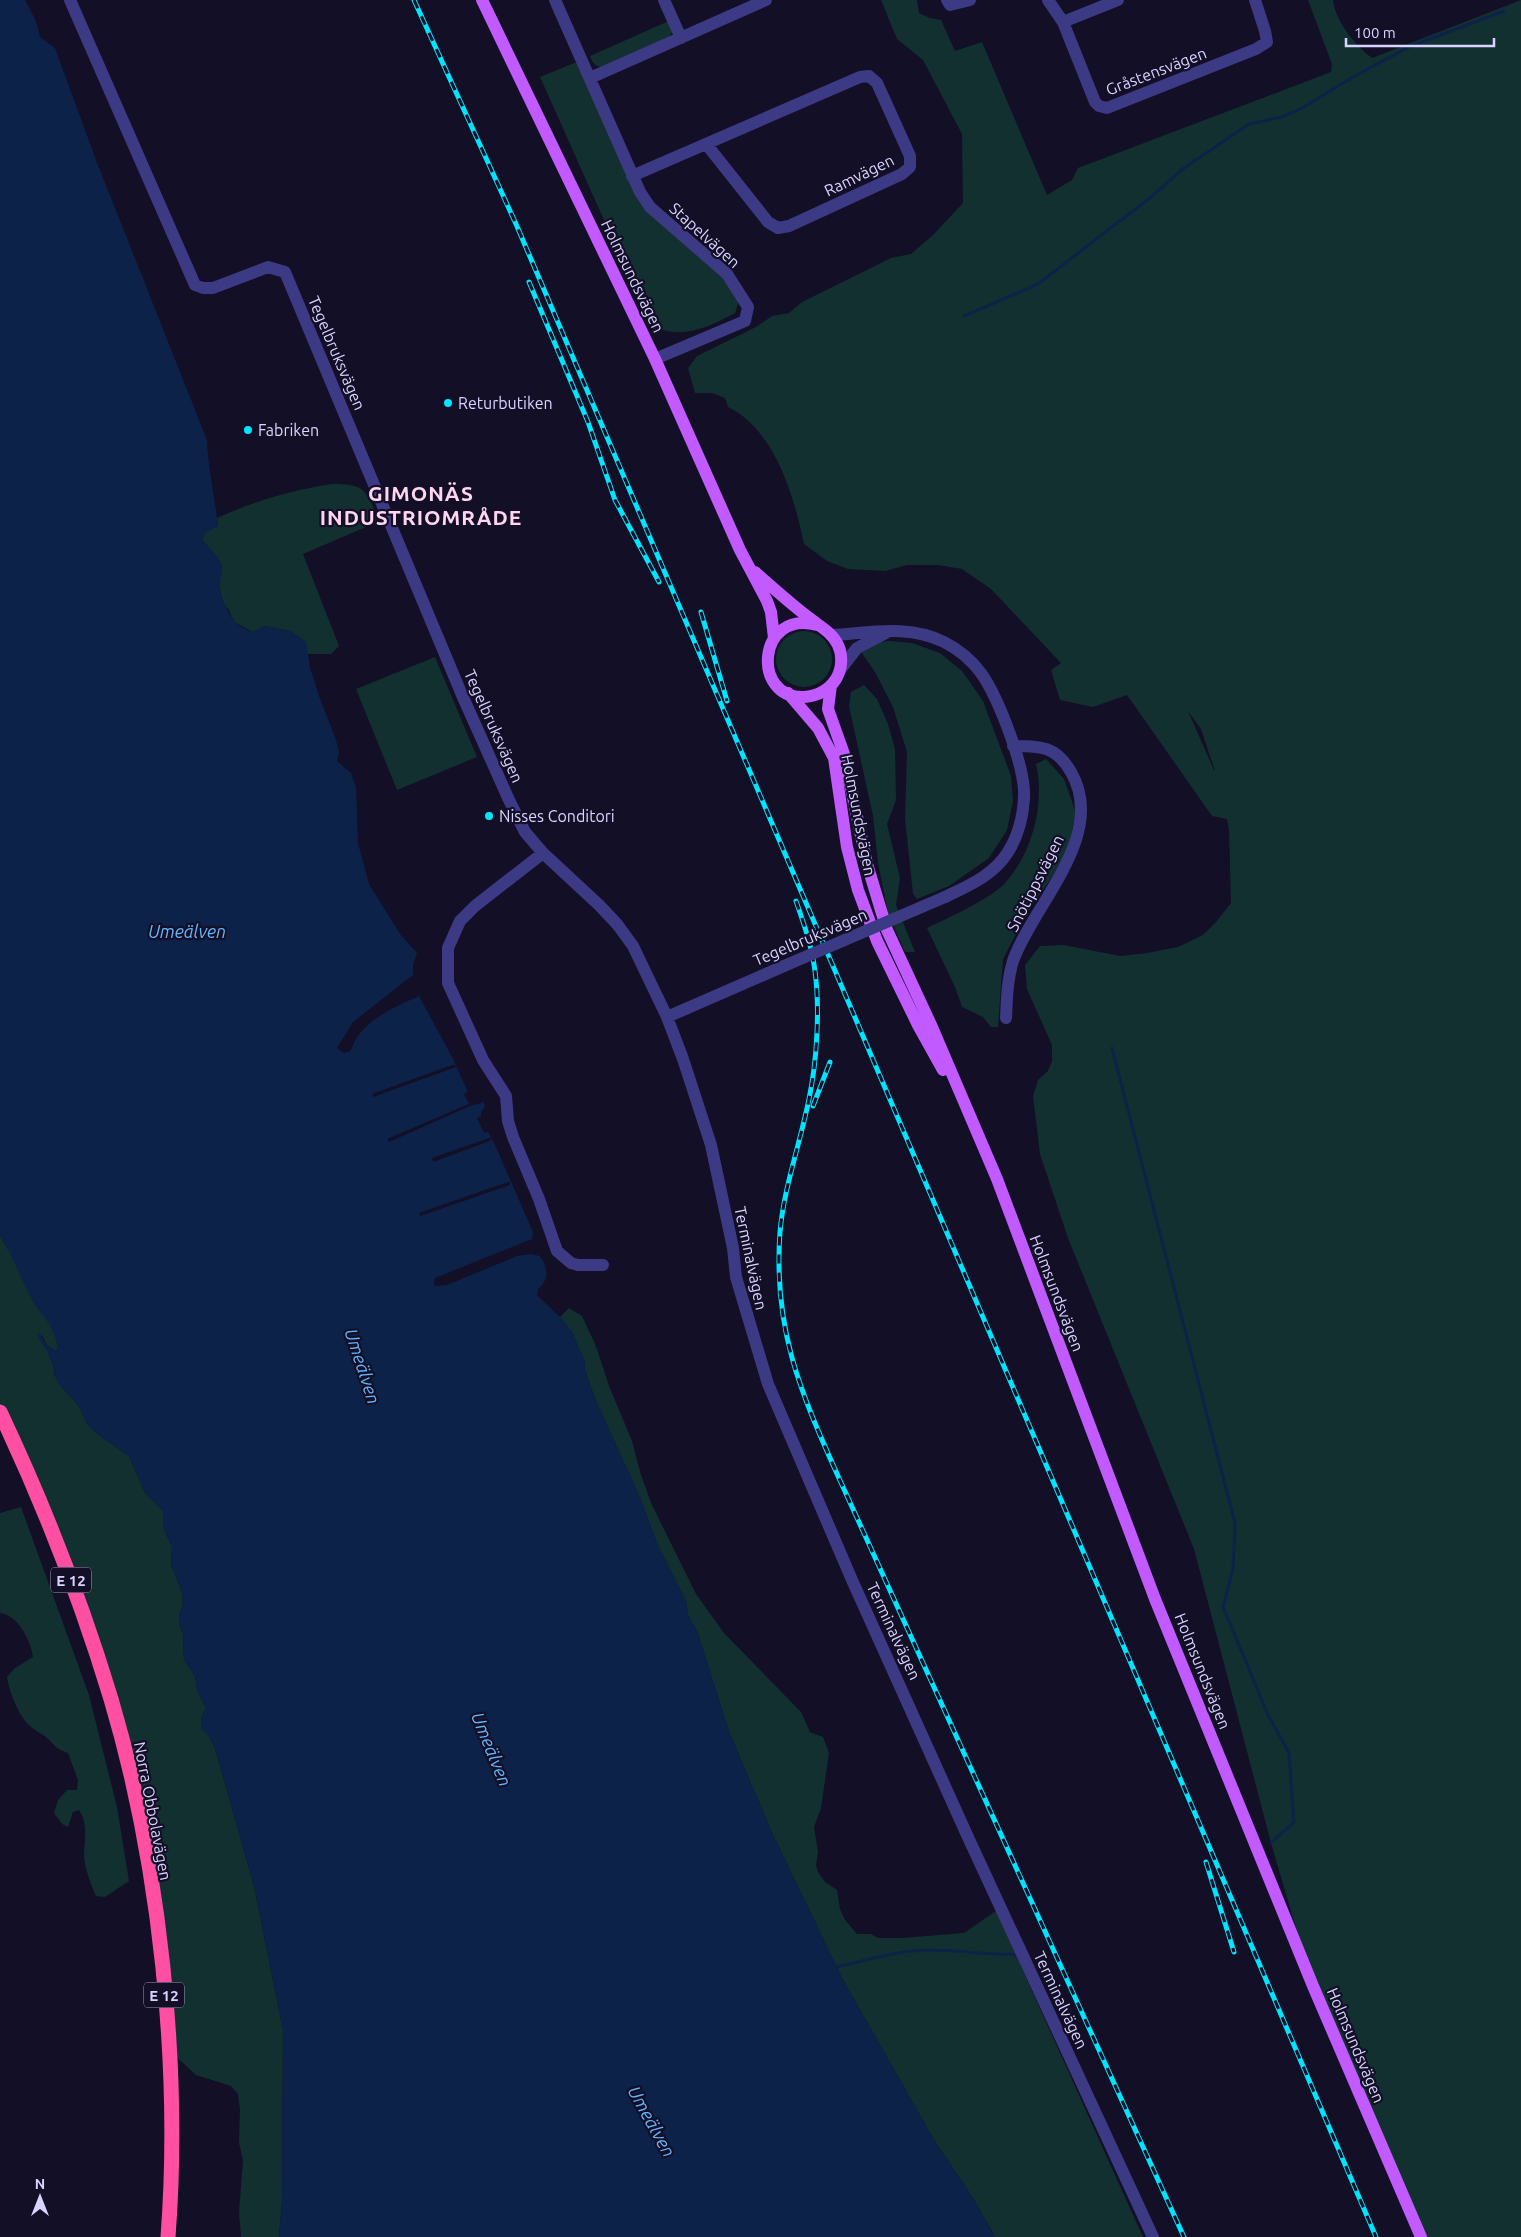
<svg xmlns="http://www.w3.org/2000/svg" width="1521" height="2237" font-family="Ubuntu,sans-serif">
  <rect width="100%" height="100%" fill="#130f26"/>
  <!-- green -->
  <path fill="#12302f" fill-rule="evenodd" d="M881 0H917L919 13 930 18 941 20 955 51 982 42 1047 195 1072 180 1078 168 1331 72 1332 64 1308 0H1333C1335 21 1356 46 1372 58L1521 0V2237H1421L1313 1986 1271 1843 1194 1549 1068 1238 1040 1154 1033 1096 1038 1080 1048 1071 1052 1061V1045L1027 989 1025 965 1040 946 1064 945 1120 956 1147 953 1178 947 1203 935 1216 922 1231 903 1229 830 1227 819 1212 816 1127 695 1093 707 1060 700 1051 670 1061 663 991 589 962 569 938 565H907L885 571 848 569 827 561 804 544C794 496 775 430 728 407L725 398 712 393H695L688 368 697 356 756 327 772 316 789 313 802 302 891 258 911 254 933 235 963 203 962 134 923 60 897 39ZM1188 711 1201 729 1215 771 1214 770Z
    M671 20 674 28 670 36 605 68C596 66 593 65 590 56Z
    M579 61 629 179 720 273 739 301 735 313C711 326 685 339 657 328L621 258 540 77Z
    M332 484C368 484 365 491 380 521L303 554 339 646 331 654H307L306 642 290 631 265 626 253 632 234 622 229 610 223 603 219 587 222 568 218 559 202 540 204 533 218 526 217 518C255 501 292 490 332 484Z
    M776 659a28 28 0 1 1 56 0a28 28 0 1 1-56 0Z
    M890 641 912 643 940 653 962 671 983 701 1011 776 1013 801 1007 830 989 858 949 886 917 899 913 894 905 819 907 752 893 707 875 672 861 652 877 642Z
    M435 657 477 757 397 790 356 689Z
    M864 685 877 699 888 724 895 749 896 800 887 824 900 878 896 905 915 952H905L888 913 878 863 873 816 849 706 851 692Z
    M1046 759 1064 779 1076 813 1068 849 1054 874 1027 913 1003 959 998 1027H991L983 1017 962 1007 955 987 927 928C946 919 994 897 1006 882 1033 851 1045 803 1036 764Z
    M0 1235 55 1334 58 1348 56 1351 47 1345 41 1334 43 1345 46 1348 53 1365V1372L60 1385 79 1406 86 1422 96 1433 129 1456 145 1493 163 1511V1527L172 1547 171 1564 182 1593 183 1605 179 1614V1624L183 1634 184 1660 195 1676 197 1690 206 1708 201 1718V1728L208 1735 215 1748 254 1886 283 2030 282 2200 279 2237H241L239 2212 243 2161 239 2143 240 2110 238 2094 231 2086 196 2075 168 2049 161 1958 111 1701 0 1412Z
    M569 1308 582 1316 596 1346 609 1386 632 1441 641 1475 652 1505 696 1594 724 1633 801 1712 810 1732 823 1737 829 1753 821 1808 814 1827 818 1852 816 1865 818 1872 825 1882 837 1890 840 1909 845 1920 857 1934H871L878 1938H902L964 1933 996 1911 1143 2237H995L973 2198 934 2140 842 1978 773 1835 729 1732 697 1631 688 1615 686 1601 657 1544 641 1500 596 1401 585 1371V1363L572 1332 560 1317Z
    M21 1507 89 1695 117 1807 129 1881 105 1897 96 1896C92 1888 84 1865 84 1857 84 1840 89 1826 79 1810L73 1812 68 1827 62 1824 54 1813 58 1800 67 1790H77L78 1780 68 1753C51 1747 56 1744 43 1735 39 1732 34 1730 30 1726 19 1717 9 1691 7 1677L15 1668 33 1657C30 1640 19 1616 0 1613V1513Z"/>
  <!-- water -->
  <path fill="#0c2248" d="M0 0H25L36 21 40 37 55 48 96 160 207 440C208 469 215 497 218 526L204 533 202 540C208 549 220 554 222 568 223 574 219 581 219 588 220 595 230 617 236 623 240 627 247 629 253 632L265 626 290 631 306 642 310 667 319 696 336 740 339 752 337 761 351 773 356 788 358 843 369 884 400 934 417 953 413 965V975L353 1022 337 1048 344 1053 350 1051C353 1047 354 1041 357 1037 372 1016 397 1006 419 996L452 1057 468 1092 464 1094 470 1106 484 1102 485 1107 481 1112V1116L477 1118 484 1133 488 1132 495 1145 533 1232 532 1239 435 1278 434 1282 435 1286 447 1285 517 1256 531 1254 540 1256C548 1267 550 1280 538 1289L537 1295 560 1317 572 1332 585 1363V1371L596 1401 641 1500 657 1544 686 1601 688 1615 697 1631 729 1732 773 1835 842 1978 934 2140 973 2198 995 2237H279L282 2200 283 2030 254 1886 215 1748 208 1735 201 1729V1718L206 1708 197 1690 195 1676 184 1660 183 1634 179 1624V1614L183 1605 182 1593 171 1564 172 1547 163 1527V1511L145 1493 129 1456 96 1433 86 1422 79 1406 60 1385 53 1372V1365L47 1351 37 1335 38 1332 47 1345 56 1351 58 1348C55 1324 42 1318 31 1298 20 1277 12 1255 0 1235Z"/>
  <!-- pier -->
  <path fill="#130f26" d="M452 1065H455L456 1067 373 1097 372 1094Z
    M469 1104 470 1106 389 1142 387 1139Z
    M492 1137 490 1141 433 1162 432 1158Z
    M508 1182H510V1185L420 1216 419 1213Z"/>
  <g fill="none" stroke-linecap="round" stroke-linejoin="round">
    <!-- stream -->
    <path stroke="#0c2248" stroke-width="3" d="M964 316 1038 284 1151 197 1184 168 1249 124 1282 117 1302 108 1353 77 1409 47 1504 11
      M1112 1048 1235 1523 1233 1569 1223 1607 1268 1715 1289 1753 1294 1822 1271 1843
      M837 1967C866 1960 897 1951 927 1950 958 1949 988 1956 1019 1954"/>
    <!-- minor -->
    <path stroke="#3d3a85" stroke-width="12" d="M70 0 195 285 203 288H213L268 267 285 272 462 695 509 800 525 832 543 853 599 905 617 924 633 946 667 1017 683 1059 711 1145 733 1248 736 1277 768 1384 852 1580 967 1835 1153 2237
      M555 0 640 192 650 207 727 274 748 307 745 321 655 359
      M664 0 681 38
      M947 0 950 5 970 0
      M1048 0 1063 22 1095 102 1099 106 1107 108 1256 49 1267 42 1265 31 1255 0
      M1063 22 1118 0
      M590 78 766 0
      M632 176 860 77 869 76 877 83 910 156V167L902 174 789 226 778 228 768 222 707 145
      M832 635C869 633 909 624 944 642 958 649 972 661 981 673 998 697 1026 768 1024 798 1023 816 1018 836 1008 852 994 875 968 886 945 897
      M840 670 857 648 886 633
      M543 853 475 906 460 921 448 948V983L483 1060 506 1096 508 1121 513 1137 539 1199 557 1251 571 1263 578 1265H603
      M667 1017 784 966
      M1006 1018C1007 999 1007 980 1013 961 1033 904 1108 836 1071 772 1056 746 1041 746 1013 746"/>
    <!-- major -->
    <path stroke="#c25bff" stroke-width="12" d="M482 0 655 359 740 550 767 601 771 612 774 638
      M755 572C773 588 790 603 808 617 819 626 832 632 838 645 843 656 842 669 836 679 829 690 817 696 804 697 751 699 757 609 817 625
      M831 685 828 709 844 754 867 864 887 930 932 1027 997 1179 1155 1599 1313 1986 1421 2237
      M788 693 818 728 834 758 847 847 858 890 877 941 918 1025 943 1070"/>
    <!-- highway -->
    <path stroke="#ff4fa3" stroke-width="15" d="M0 1412C44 1505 81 1600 111 1699 160 1864 181 2066 168 2237"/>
    <defs>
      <path id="rail" d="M414 0 516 224 1376 2237
        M529 282 588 422 615 500 659 582
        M701 612 727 701
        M796 901C804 924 812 947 815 971 820 1009 817 1061 809 1099 800 1144 784 1187 780 1232 773 1328 800 1391 838 1476L1184 2237
        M813 1106 830 1062
        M1206 1862 1234 1952"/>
    </defs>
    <!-- rail casing -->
    <use href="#rail" stroke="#00e5ff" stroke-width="5"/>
    <!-- rail -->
    <use href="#rail" stroke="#130f26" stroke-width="3" stroke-dasharray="9" stroke-linecap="butt"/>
    <!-- minor-bridge -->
    <path stroke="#3d3a85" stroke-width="12" d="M784 966 945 897"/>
  </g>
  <!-- markers -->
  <g fill="#00e5ff" stroke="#130f26" stroke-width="2">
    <circle cx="448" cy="403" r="5"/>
    <circle cx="248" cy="430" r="5"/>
    <circle cx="489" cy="816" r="5"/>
  </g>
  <g text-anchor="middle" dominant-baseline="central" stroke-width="4.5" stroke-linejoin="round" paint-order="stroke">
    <!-- shield labels -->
    <g fill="#130f26" stroke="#9e99be" stroke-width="1">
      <rect x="51" y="1567.5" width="40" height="25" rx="4"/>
      <rect x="144" y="1982.5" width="40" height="25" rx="4"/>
    </g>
    <g font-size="15" font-weight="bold" fill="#d9d4ff">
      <text x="71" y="1580">E 12</text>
      <text x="164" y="1995">E 12</text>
    </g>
    <!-- street labels -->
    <g font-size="16" fill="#d9d4ff" stroke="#130f26">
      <text transform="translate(1156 71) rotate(-21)">Gråstensvägen</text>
      <text transform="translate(859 175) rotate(-26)">Ramvägen</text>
      <text transform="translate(705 235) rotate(42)">Stapelvägen</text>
      <text transform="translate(633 276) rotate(64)">Holmsundsvägen</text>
      <text transform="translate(337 353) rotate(67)">Tegelbruksvägen</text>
      <text transform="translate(494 726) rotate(66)">Tegelbruksvägen</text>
      <text transform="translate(859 815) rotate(79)">Holmsundsvägen</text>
      <text transform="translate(1035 883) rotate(-63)">Snötippsvägen</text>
      <text transform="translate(810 937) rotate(-23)">Tegelbruksvägen</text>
      <text transform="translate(751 1258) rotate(78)">Terminalvägen</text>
      <text transform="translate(1057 1293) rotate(69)">Holmsundsvägen</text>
      <text transform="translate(894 1631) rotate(65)">Terminalvägen</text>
      <text transform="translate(1203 1671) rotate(68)">Holmsundsvägen</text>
      <text transform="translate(153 1811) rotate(79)">Norra Obbolavägen</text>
      <text transform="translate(1061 2000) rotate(65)">Terminalvägen</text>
      <text transform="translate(1356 2045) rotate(67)">Holmsundsvägen</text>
    </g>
    <!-- poi labels -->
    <g font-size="16" fill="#d9d4ff" stroke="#130f26" text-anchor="start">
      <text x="458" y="403">Returbutiken</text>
      <text x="258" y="430">Fabriken</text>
      <text x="499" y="816">Nisses Conditori</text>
    </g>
    <!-- water labels -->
    <g font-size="18" font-style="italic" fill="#62b6ff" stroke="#130f26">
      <text x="187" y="931">Umeälven</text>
      <text transform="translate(363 1366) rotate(72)">Umeälven</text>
      <text transform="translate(492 1749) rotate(68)">Umeälven</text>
      <text transform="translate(652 2121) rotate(61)">Umeälven</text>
    </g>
    <!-- district labels -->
    <g font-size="21" font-weight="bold" letter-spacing="1" fill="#ffd6f0" stroke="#130f26">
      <text x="421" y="493">GIMONÄS<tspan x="421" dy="24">INDUSTRIOMRÅDE</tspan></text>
    </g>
  </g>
  <!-- north arrow -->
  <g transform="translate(40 2197)" stroke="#130f26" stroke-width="4" paint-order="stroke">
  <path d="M0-4L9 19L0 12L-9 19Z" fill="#d9d4ff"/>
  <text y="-8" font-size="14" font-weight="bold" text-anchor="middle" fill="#d9d4ff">N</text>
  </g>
  <!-- scale -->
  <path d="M1346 38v8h148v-8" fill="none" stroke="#d9d4ff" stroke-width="2.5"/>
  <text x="1354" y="38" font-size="15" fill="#d9d4ff" stroke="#130f26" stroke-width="4" paint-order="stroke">100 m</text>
</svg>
